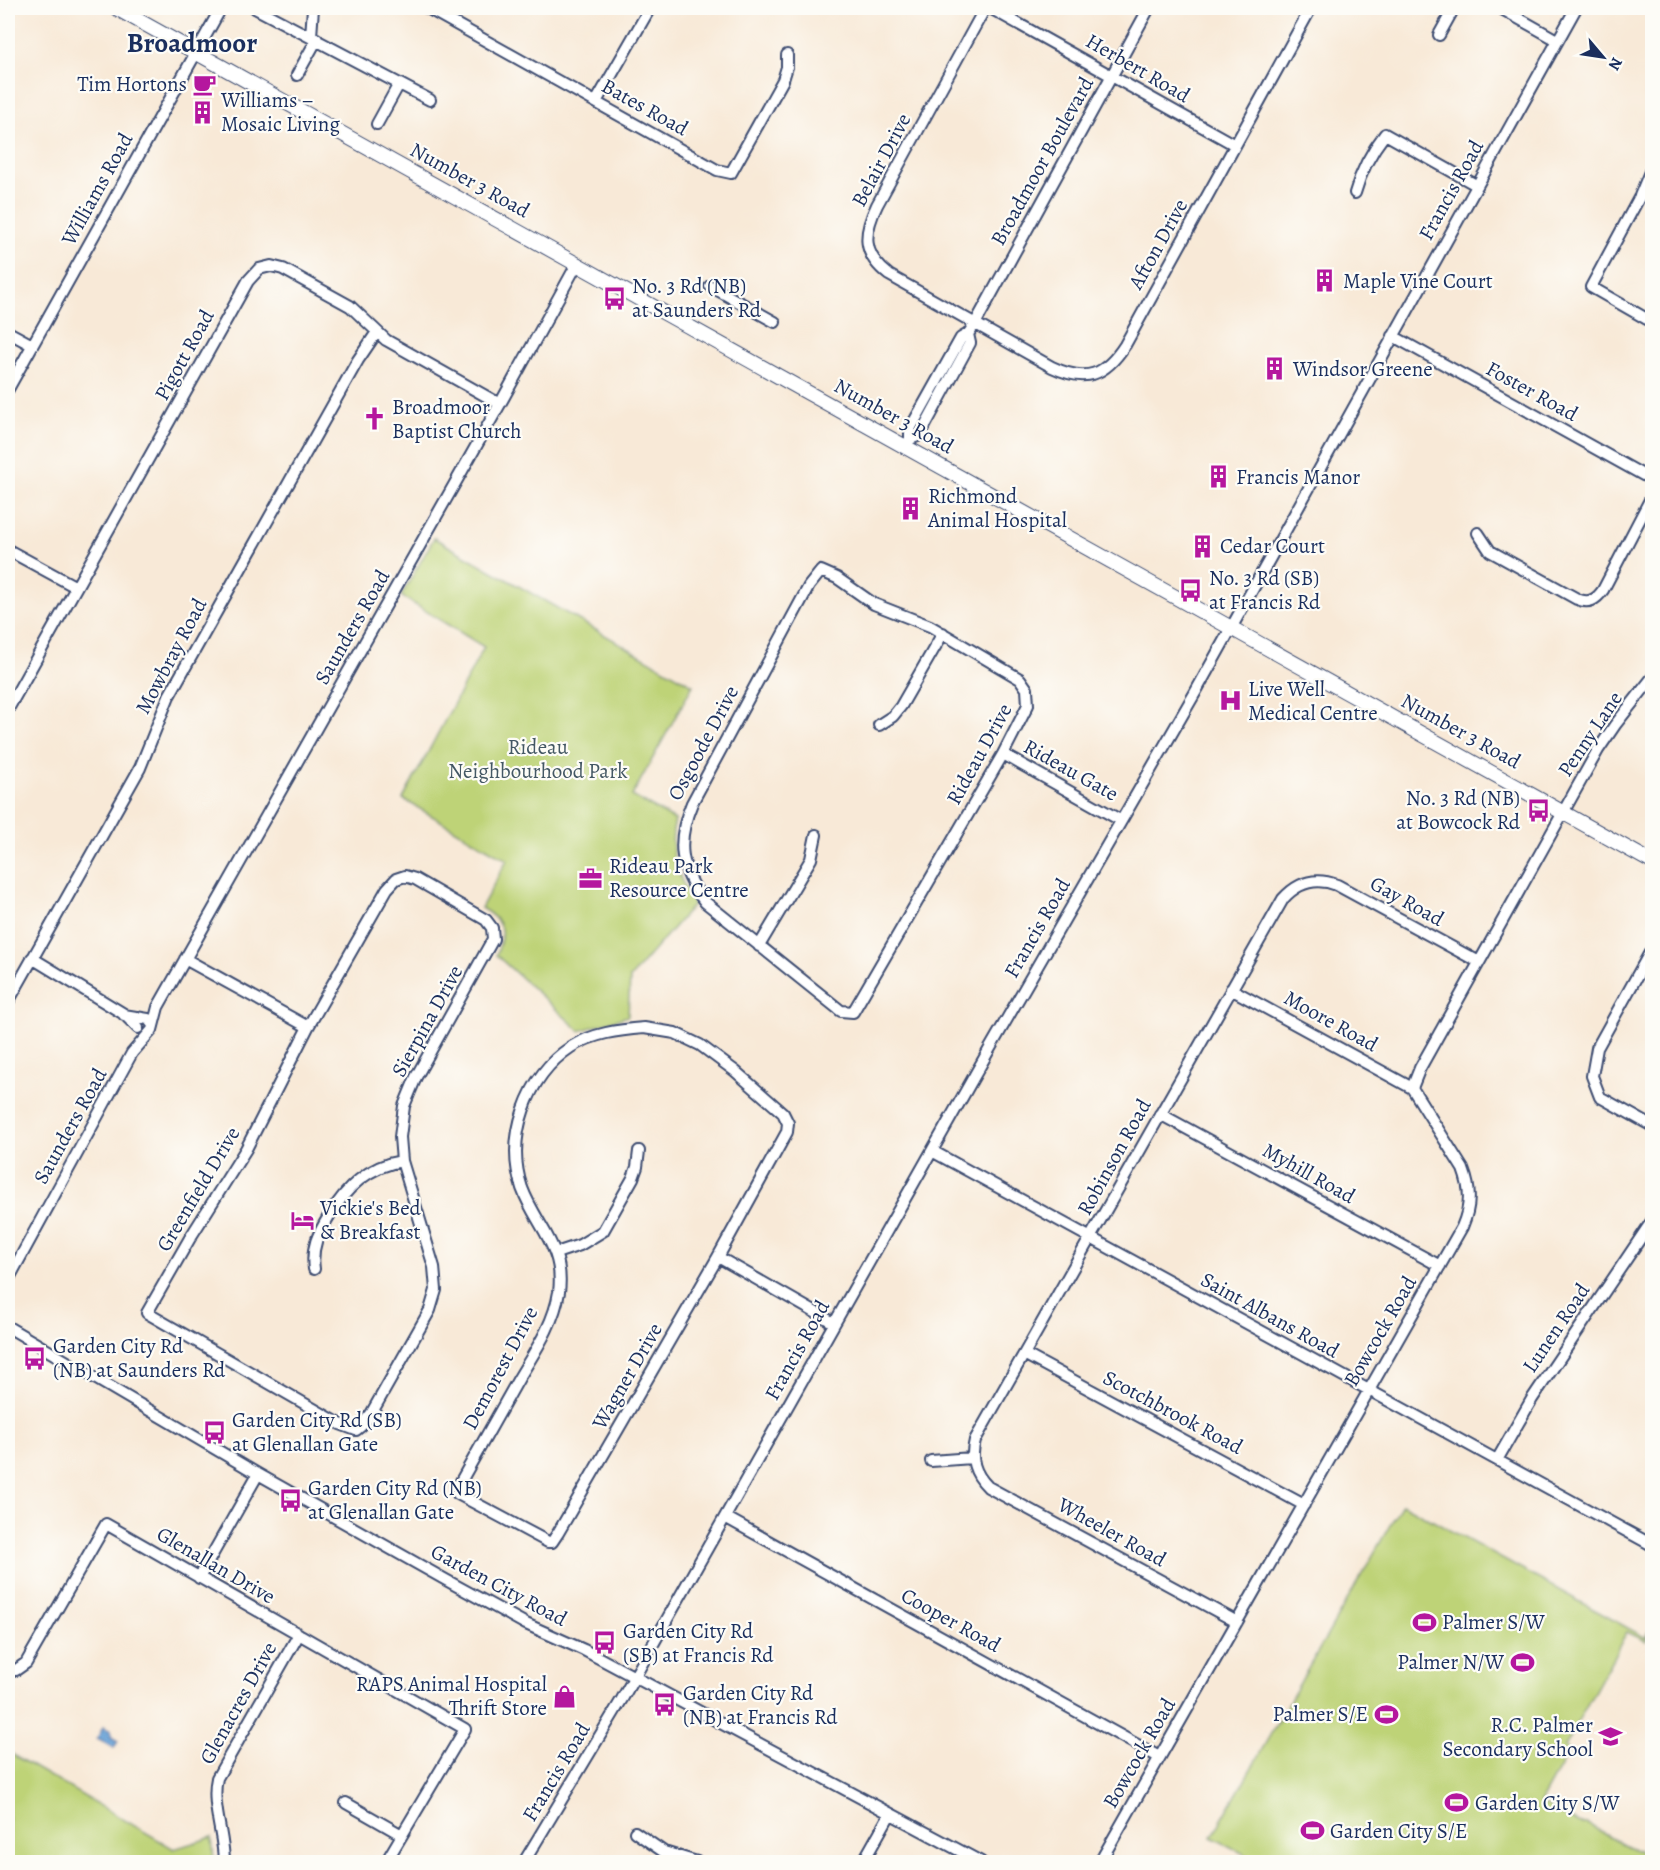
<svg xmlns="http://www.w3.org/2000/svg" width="1660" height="1870" font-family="Alegreya,serif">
  <rect width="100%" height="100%" fill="#fdfcf7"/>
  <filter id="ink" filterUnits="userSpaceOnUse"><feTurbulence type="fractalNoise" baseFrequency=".0167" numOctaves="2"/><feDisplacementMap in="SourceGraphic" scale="12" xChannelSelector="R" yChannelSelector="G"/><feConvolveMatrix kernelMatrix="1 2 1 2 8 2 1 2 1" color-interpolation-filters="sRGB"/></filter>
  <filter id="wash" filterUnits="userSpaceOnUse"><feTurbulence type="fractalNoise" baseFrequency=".008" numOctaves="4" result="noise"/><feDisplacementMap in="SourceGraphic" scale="24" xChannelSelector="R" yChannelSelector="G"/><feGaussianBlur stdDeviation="1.35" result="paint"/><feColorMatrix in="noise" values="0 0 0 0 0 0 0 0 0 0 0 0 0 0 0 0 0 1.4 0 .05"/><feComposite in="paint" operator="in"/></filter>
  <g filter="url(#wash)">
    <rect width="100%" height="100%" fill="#f8e9d7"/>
    <!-- green -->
    <path fill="#bed377" stroke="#6c816a" stroke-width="1.5" d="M434 538 693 685 632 796 675 820C667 852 678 877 694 904L630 978 628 1016 580 1031 496 955C506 932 503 920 481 908L507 860 403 799 484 647 401 596Z
      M1402 1504 1646 1638 1652 1626V1631L1646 1641 1627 1632 1564 1747 1569 1750 1540 1803 1580 1824H1587L1652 1859V1862H1259L1212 1837Z
      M8 1752 174 1849 212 1837 214 1862H8Z"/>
    <!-- water -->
    <path fill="#659fd4" stroke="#406799" stroke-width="1.5" d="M103 1727 111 1731V1737L118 1741 114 1748 97 1739Z"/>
  </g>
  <g filter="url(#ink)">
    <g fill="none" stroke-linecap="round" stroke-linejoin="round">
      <defs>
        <path id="minor" d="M255 8 430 100
          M427 8 717 170 731 173 783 80 787 67V55
          M985 8 877 205C863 234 862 254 889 275L1052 367C1086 383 1105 376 1125 345L1311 8
          M990 8 1235 145
          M1500 8 1557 40
          M1439 35 1454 8
          M311 36 313 8
          M297 75 317 39
          M596 102 650 8
          M377 124 399 84
          M1652 167 1640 196 1591 287 1652 322
          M1355 193C1361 171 1371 152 1385 134L1476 185
          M710 286 775 322
          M8 332 32 345
          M1393 336 1652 480
          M8 389 221 8
          M910 439 920 435 970 343 968 334
          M906 447 910 439V429L961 338 968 334 975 324 1149 8
          M1478 533 1490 551 1577 599C1589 604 1596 600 1603 590L1652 496
          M8 550 76 587
          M821 571 837 578 874 604 930 626 1020 679 1027 689 1028 705 1003 754 853 1012 841 1011 705 902C679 869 676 841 692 803L809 586Z
          M8 709 248 281 259 269 271 266 283 269 350 306 386 340 500 404
          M879 725 893 716 901 706 943 633
          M1003 754 1120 820
          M405 876 415 879 486 920 492 928 493 939 416 1077 404 1106 400 1137 402 1161 434 1267 436 1290 430 1310 371 1414 361 1426 356 1430 340 1424 147 1313 190 1238 246 1149 308 1027 387 889 396 879Z
          M759 946 811 859 816 835
          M1652 949 1597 1048 1592 1076 1600 1097 1652 1126
          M32 958 124 1014 138 1028
          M185 959 308 1027
          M1231 989 1412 1088
          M8 1002 140 768 169 696 358 360 377 332
          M124 1015 148 1019 153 1025
          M644 1028 675 1033 700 1045 735 1071 783 1113 788 1123 787 1132 718 1257 558 1533 552 1542H548L458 1494 461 1481C480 1447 500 1412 519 1378 535 1351 554 1324 559 1292 565 1247 536 1226 522 1188 505 1138 527 1076 571 1047 593 1033 619 1030 644 1028Z
          M1160 1114 1440 1266
          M932 1151 1652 1545
          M556 1253 580 1245 603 1231 633 1178 637 1167 639 1151
          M718 1257 834 1323
          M314 1269C311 1247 318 1234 329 1216 346 1188 368 1166 402 1161
          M8 1280 132 1053 152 1030 158 1007 500 404 577 264
          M8 1327 258 1474 446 1580 526 1624 584 1650 981 1862
          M1024 1354 1304 1505
          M1497 1460 1532 1399 1652 1221
          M931 1461 972 1458
          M725 1517 1159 1757
          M199 1578 258 1474
          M1237 1622 988 1487C974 1473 970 1459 975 1440L1283 899C1298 882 1316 877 1337 885L1479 962
          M8 1670H16L26 1663 106 1524 465 1729 386 1862
          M346 1803 402 1835
          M635 1832 664 1852 697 1862
          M224 1862C224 1835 211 1804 217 1778L299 1634
          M524 1862 622 1699 989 1050 1195 693 1576 8
          M863 1862 890 1814
          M1100 1862 1462 1227C1471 1206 1471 1190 1463 1169L1412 1088 1420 1068 1598 750 1615 725 1652 678"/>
        <path id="major" d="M116 8 1652 862"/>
      </defs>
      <!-- minor casing -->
      <use href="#minor" stroke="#3c4b70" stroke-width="14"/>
      <!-- major casing -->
      <use href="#major" stroke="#3c4b70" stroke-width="16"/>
      <!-- minor -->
      <use href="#minor" stroke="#fff" stroke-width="10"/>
      <!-- major -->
      <use href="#major" stroke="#fff" stroke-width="14"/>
    </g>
  </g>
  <!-- icons -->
  <defs>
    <symbol id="cafe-bare" viewBox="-9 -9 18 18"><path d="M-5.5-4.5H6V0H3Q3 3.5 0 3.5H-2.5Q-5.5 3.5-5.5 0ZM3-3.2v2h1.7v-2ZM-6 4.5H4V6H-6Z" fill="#b5179e" stroke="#fdfcf7" stroke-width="2.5" paint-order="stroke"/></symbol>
    <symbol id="building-bare" viewBox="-9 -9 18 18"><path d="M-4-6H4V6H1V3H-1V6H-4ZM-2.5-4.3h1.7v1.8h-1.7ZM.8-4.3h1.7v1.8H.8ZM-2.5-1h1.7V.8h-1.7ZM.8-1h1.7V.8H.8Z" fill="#b5179e" stroke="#fdfcf7" stroke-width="2.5" paint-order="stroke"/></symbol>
    <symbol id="bus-bare" viewBox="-9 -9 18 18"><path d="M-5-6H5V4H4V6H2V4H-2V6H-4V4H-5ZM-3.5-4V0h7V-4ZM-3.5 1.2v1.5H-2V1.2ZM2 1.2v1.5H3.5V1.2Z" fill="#b5179e" stroke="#fdfcf7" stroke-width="2.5" paint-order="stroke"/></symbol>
    <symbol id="church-bare" viewBox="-9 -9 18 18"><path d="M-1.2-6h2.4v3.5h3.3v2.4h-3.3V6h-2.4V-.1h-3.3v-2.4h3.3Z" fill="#b5179e" stroke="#fdfcf7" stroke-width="2.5" paint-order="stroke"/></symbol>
    <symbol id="hospital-bare" viewBox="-9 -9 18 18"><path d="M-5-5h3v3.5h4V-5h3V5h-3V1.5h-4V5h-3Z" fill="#b5179e" stroke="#fdfcf7" stroke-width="2.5" paint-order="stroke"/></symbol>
    <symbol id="office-bare" viewBox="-9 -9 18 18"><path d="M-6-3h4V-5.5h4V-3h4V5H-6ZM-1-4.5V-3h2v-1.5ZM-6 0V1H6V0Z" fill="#b5179e" stroke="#fdfcf7" stroke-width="2.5" paint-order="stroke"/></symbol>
    <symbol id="hotel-bare" viewBox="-9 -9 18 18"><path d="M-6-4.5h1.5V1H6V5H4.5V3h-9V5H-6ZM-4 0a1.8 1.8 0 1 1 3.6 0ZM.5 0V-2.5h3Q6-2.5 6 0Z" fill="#b5179e" stroke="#fdfcf7" stroke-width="2.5" paint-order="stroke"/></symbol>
    <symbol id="stadium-bare" viewBox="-9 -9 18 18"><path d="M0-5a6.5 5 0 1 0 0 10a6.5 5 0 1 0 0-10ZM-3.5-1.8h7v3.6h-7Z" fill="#b5179e" stroke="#fdfcf7" stroke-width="2.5" paint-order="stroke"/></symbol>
    <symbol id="shop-bare" viewBox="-9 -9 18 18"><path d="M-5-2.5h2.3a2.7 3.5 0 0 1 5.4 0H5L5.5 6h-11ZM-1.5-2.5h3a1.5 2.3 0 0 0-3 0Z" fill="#b5179e" stroke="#fdfcf7" stroke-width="2.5" paint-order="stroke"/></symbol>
    <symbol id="school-bare" viewBox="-9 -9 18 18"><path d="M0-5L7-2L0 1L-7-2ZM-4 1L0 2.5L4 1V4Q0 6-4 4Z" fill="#b5179e" stroke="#fdfcf7" stroke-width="2.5" paint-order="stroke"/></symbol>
  </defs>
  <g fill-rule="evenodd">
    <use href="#cafe-bare" x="188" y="68" width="33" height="33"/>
    <use href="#building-bare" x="186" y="96" width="33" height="33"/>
    <use href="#building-bare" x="1308" y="264" width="33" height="33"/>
    <use href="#bus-bare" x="598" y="282" width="33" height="33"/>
    <use href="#building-bare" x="1258" y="352" width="33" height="33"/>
    <use href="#church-bare" x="358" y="402" width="33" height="33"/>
    <use href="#building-bare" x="1202" y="460" width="33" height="33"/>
    <use href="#building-bare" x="894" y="492" width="33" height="33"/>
    <use href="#building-bare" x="1186" y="530" width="33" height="33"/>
    <use href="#bus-bare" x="1174" y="574" width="33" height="33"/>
    <use href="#hospital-bare" x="1214" y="684" width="33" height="33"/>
    <use href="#bus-bare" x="1522" y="794" width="33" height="33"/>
    <use href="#office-bare" x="574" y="862" width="33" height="33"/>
    <use href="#hotel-bare" x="286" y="1204" width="33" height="33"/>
    <use href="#bus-bare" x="18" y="1342" width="33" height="33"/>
    <use href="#bus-bare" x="198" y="1416" width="33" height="33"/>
    <use href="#bus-bare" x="274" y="1484" width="33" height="33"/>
    <use href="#stadium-bare" x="1408" y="1606" width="33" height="33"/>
    <use href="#bus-bare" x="588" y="1626" width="33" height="33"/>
    <use href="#stadium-bare" x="1506" y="1646" width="33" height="33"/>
    <use href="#shop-bare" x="548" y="1680" width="33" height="33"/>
    <use href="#bus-bare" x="648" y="1688" width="33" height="33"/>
    <use href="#stadium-bare" x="1370" y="1698" width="33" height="33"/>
    <use href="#school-bare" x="1594" y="1720" width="33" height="33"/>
    <use href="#stadium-bare" x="1440" y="1786" width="33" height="33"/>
    <use href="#stadium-bare" x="1296" y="1814" width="33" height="33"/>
  </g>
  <g text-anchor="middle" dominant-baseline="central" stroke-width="4.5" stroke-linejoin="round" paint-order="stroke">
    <!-- street labels -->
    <g font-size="21" fill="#1b2f5e" stroke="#fdfcf7">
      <text transform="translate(1138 68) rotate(30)">Herbert Road</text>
      <text transform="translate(645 107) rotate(29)">Bates Road</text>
      <text transform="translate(881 160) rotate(-62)">Belair Drive</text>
      <text transform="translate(1042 161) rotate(-61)">Broadmoor Boulevard</text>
      <text transform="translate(470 180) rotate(29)">Number 3 Road</text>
      <text transform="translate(97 189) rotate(-61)">Williams Road</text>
      <text transform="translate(1451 190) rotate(-61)">Francis Road</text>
      <text transform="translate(1158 244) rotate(-61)">Afton Drive</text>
      <text transform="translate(184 355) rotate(-61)">Pigott Road</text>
      <text transform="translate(1532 391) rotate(29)">Foster Road</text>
      <text transform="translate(894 416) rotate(29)">Number 3 Road</text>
      <text transform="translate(352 627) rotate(-60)">Saunders Road</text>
      <text transform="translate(171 656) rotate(-62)">Mowbray Road</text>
      <text transform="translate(1461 731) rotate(29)">Number 3 Road</text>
      <text transform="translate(1590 734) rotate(-56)">Penny Lane</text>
      <text transform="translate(703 743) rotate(-62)">Osgoode Drive</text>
      <text transform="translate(979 754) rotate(-61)">Rideau Drive</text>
      <text transform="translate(1071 770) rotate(29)">Rideau Gate</text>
      <text transform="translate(1407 901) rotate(29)">Gay Road</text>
      <text transform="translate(1037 928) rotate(-60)">Francis Road</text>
      <text transform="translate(427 1021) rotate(-61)">Sierpina Drive</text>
      <text transform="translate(1331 1021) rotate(29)">Moore Road</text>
      <text transform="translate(70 1126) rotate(-61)">Saunders Road</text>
      <text transform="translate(1114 1157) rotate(-61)">Robinson Road</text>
      <text transform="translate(1309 1173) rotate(29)">Myhill Road</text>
      <text transform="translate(198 1189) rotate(-59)">Greenfield Drive</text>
      <text transform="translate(1270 1315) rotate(29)">Saint Albans Road</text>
      <text transform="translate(1556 1328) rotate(-56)">Lunen Road</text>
      <text transform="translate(1380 1331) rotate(-60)">Bowcock Road</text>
      <text transform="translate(797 1350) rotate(-61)">Francis Road</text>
      <text transform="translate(500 1368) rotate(-62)">Demorest Drive</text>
      <text transform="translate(627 1376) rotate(-60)">Wagner Drive</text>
      <text transform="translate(1173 1412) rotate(28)">Scotchbrook Road</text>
      <text transform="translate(1112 1532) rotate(29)">Wheeler Road</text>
      <text transform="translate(216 1565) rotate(30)">Glenallan Drive</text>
      <text transform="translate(499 1585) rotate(28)">Garden City Road</text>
      <text transform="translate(951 1620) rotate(29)">Cooper Road</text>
      <text transform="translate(238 1703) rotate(-61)">Glenacres Drive</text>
      <text transform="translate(1139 1753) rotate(-60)">Bowcock Road</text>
      <text transform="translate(556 1772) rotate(-59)">Francis Road</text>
    </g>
    <!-- poi labels -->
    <g font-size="21" fill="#1b2f5e" stroke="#fdfcf7" text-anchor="start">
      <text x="187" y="84" text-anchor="end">Tim Hortons</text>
      <text x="221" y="100">Williams –<tspan x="221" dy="24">Mosaic Living</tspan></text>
      <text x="1343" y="281">Maple Vine Court</text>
      <text x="632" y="286">No. 3 Rd (NB)<tspan x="632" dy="24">at Saunders Rd</tspan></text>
      <text x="1293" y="369">Windsor Greene</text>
      <text x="392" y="407">Broadmoor<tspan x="392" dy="24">Baptist Church</tspan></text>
      <text x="1236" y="477">Francis Manor</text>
      <text x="928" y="496">Richmond<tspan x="928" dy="24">Animal Hospital</tspan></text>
      <text x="1220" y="546">Cedar Court</text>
      <text x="1209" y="578">No. 3 Rd (SB)<tspan x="1209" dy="24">at Francis Rd</tspan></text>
      <text x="1248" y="689">Live Well<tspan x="1248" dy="24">Medical Centre</tspan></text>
      <text x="1520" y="798" text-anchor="end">No. 3 Rd (NB)<tspan x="1520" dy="24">at Bowcock Rd</tspan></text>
      <text x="609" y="866">Rideau Park<tspan x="609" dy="24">Resource Centre</tspan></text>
      <text x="320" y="1208">Vickie's Bed<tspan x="320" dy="24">&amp; Breakfast</tspan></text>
      <text x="53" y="1346">Garden City Rd<tspan x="53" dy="24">(NB) at Saunders Rd</tspan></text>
      <text x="232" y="1420">Garden City Rd (SB)<tspan x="232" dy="24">at Glenallan Gate</tspan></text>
      <text x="308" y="1488">Garden City Rd (NB)<tspan x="308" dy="24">at Glenallan Gate</tspan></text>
      <text x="1442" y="1622">Palmer S/W</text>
      <text x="623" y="1631">Garden City Rd<tspan x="623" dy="24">(SB) at Francis Rd</tspan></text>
      <text x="1504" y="1662" text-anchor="end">Palmer N/W</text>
      <text x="547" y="1684" text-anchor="end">RAPS Animal Hospital<tspan x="547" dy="24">Thrift Store</tspan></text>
      <text x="683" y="1693">Garden City Rd<tspan x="683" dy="24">(NB) at Francis Rd</tspan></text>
      <text x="1368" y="1714" text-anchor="end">Palmer S/E</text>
      <text x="1593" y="1725" text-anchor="end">R.C. Palmer<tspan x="1593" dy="24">Secondary School</tspan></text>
      <text x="1475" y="1803">Garden City S/W</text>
      <text x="1330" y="1831">Garden City S/E</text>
    </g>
    <!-- park labels -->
    <g font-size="21" fill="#445864" stroke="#fdfcf7">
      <text x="538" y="747">Rideau<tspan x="538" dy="24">Neighbourhood Park</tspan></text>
    </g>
    <!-- district labels -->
    <g font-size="27" font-weight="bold" fill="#1b2f5e" stroke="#fdfcf7">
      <text x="192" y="43">Broadmoor</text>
    </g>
  </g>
  <!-- margin -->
  <rect width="1660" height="1870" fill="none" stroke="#fdfcf7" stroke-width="30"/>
  <!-- north arrow -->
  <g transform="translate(1603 57) rotate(119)" stroke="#fdfcf7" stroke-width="4.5" paint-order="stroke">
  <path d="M0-4.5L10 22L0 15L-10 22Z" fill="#1b2f5e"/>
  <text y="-9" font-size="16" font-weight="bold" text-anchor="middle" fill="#1b2f5e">N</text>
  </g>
</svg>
